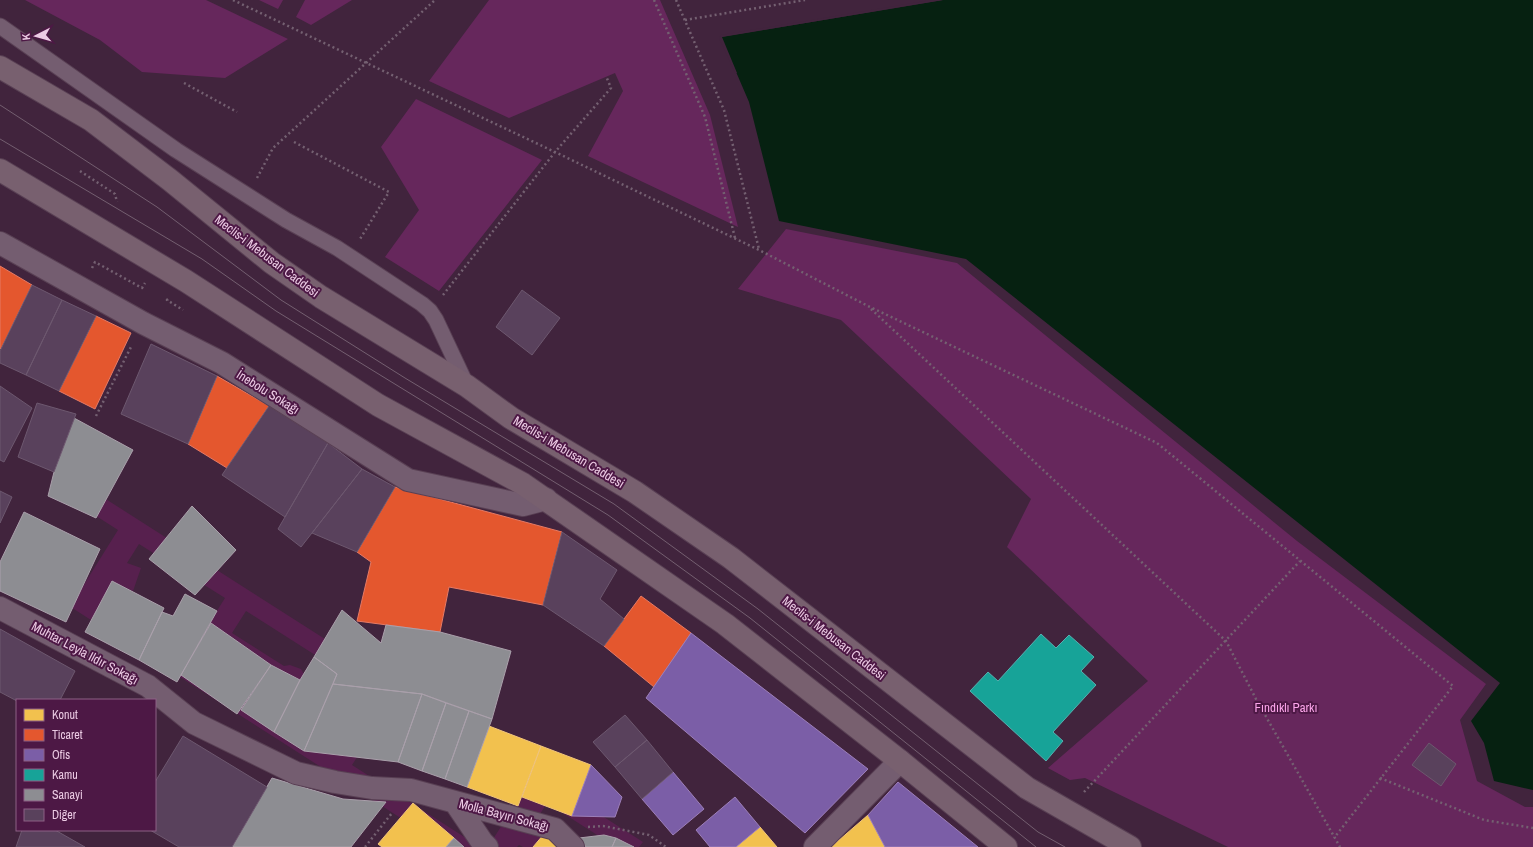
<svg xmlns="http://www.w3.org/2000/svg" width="1533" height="847" font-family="'Archivo Narrow',sans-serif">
  <rect width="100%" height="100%" fill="#41243d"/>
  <!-- built -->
  <path fill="#57204e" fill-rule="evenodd" d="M65 473 643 842 639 847H616L547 803 533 825 576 847H523L519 845 517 847H488L525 789 392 703 352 765 480 847H446L5 565 80 591 118 530 54 489ZM139 544 225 598 186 660 113 584 133 591 141 568 127 563ZM246 611 370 690 331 752 207 672 219 653 271 686 307 679 301 669 290 665 284 666 232 633Z"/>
  <!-- green -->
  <path fill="#66275c" d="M25 0H206L288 39 225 78 142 72 100 40Z
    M259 0H283L278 9Z
    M305 0H352L311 25 296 17Z
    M489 0H660L710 115 738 227 588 156 623 91 615 73 509 118 429 81Z
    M416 99 542 160 439 291 385 257 419 210 381 147Z
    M786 229 957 263 1297 541 1486 684 1460 720 1477 781 1525 807H1533V847H1228L1085 778 1070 780 1048 768 1148 681 1007 547 1031 499 841 320 738 289Z"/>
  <!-- water -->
  <path fill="#062111" d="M943 0H1533V790L1494 781 1484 743 1471 721 1500 683 966 259 779 221 749 102 721 37Z"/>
  <!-- pier -->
  <path fill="#41243d" d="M931 0H943L722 37 737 73H735L719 38 721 35Z"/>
  <!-- homes -->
  <path fill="#f2c14e" stroke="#f0c47b" d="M489 726 541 746 518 806 467 787Z
    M541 746 591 765 572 816 522 797Z
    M413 803 454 838 446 847H382L378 844Z
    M868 815 885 847H831Z
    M760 827 777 847H736Z
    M544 834 557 847H533Z"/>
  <!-- shops -->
  <path fill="#e4572e" stroke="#e67a65" d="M0 266 32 285 1 349 0 348Z
    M96 316 131 333 95 409 59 391Z
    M217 376 269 406 227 468 188 444Z
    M395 487 562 532 543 605 449 587 440 632 357 621 371 562 357 552Z
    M641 596 691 633 654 687 604 646Z"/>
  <!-- offices -->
  <path fill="#7b5ea7" stroke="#9d7fb9" d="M691 633 868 769 805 833 646 698Z
    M591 765 622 797 615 817 572 816Z
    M673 772 704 809 673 835 642 799Z
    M898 782 978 847H885L868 815Z
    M735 797 760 827 736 847H710L696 830Z"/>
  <!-- public -->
  <path fill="#17a398" stroke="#57afaf" d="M1041 634 1056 648 1069 635 1094 657 1081 671 1096 685 1053 732 1063 741 1046 761 970 691 988 672 998 681Z"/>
  <!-- industry -->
  <path fill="#8d8d92" stroke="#aaa0ab" d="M74 418 133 450 96 518 48 496 54 472Z
    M192 506 236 550 195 595 149 559Z
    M24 512 100 549 66 622 0 591V562Z
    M112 581 164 608 139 660 85 632Z
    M185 594 217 611 177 682 139 660 162 612 173 616Z
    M342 610 381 643 386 625 440 632 511 651 492 719 422 694 333 684 337 674 314 657Z
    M211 623 271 665 237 714 181 675Z
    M314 657 337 674 304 751 274 732 300 680Z
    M271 665 300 680 274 732 241 710Z
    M333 684 422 694 398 762 304 751Z
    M422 694 446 703 422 771 398 762Z
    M446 703 469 711 445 779 422 771Z
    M469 711 492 719 467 787 445 779Z
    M272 778 343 799 386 802 351 847H232Z
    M604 835 616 838 612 847H586L579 838Z
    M454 838 464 847H446Z
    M616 838 634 847H612Z"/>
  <!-- building -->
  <path fill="#59415c" stroke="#6d586f" d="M32 285 62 300 26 375 0 363V351Z
    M522 290 560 318 532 355 496 327Z
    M62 300 96 316 59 391 26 375Z
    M151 344 217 376 188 444 121 414Z
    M0 386 32 408 4 462 0 460Z
    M37 403 76 414 54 472 18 457Z
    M269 406 328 443 285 517 222 475Z
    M328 443 362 469 301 547 278 529Z
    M362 469 395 487 357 552 312 533Z
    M0 491 12 497 0 523Z
    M562 532 617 570 600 599 624 619 604 646 543 605Z
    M0 629 75 671 60 700 17 701 0 692Z
    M625 715 647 740 615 767 593 742Z
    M183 736 267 787 232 847H179L150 830H155V782Z
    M647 740 673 772 642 799 615 767Z
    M1429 743 1456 764 1441 786 1412 765Z
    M22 830H55L85 847H16Z"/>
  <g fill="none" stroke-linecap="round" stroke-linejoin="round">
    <defs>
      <path id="service" d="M0 26 176 150 286 220 337 248 422 304 430 311 436 320 467 386"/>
      <path id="minor" d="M0 243 143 323 222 363 408 480 523 505 546 499
        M0 608 148 686 194 723 296 773 335 782 372 788 411 790 555 829 573 847
        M455 802 482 842 487 847
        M815 847 900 761"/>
      <path id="primary" d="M0 67 91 120 170 180 272 263 321 297 467 386 511 418 635 492 731 558 1027 788 1130 847
        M0 170 186 281 378 405 523 484 725 624 900 761 1006 847"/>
    </defs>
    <!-- service casing -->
    <use href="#service" stroke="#594054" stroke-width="17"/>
    <!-- minor casing -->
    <use href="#minor" stroke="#594054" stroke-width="24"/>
    <!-- primary casing -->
    <use href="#primary" stroke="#594054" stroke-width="24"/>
    <!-- path -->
    <path stroke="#746071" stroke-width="2.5" stroke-dasharray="2 3" stroke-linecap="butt" d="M233 0 555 152 759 250 868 306 1157 443 1453 686 1334 838
      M654 0 705 117 735 238
      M676 0 724 110 759 249
      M685 20 805 0
      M184 83 237 112
      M294 142 389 192 360 239
      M80 171 115 194 117 202
      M257 178 273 148 435 0
      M92 268 95 262 142 288 145 283
      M443 295 555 152 611 88 606 76
      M168 299 167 300 183 310
      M871 309 1226 641 1256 699 1340 847
      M96 416 132 345
      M1380 778 1484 820 1533 828
      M1084 792 1300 561
      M588 827 603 826 649 835 666 847
      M365 847 392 813"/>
    <!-- service -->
    <use href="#service" stroke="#745d70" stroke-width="15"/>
    <!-- minor -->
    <use href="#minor" stroke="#745d70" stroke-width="22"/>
    <!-- primary -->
    <use href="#primary" stroke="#78606f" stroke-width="22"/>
    <!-- tram -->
    <path stroke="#745f70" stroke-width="1" d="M0 105 157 207 281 300 405 378 614 504 758 609 1038 832 1065 847
      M0 139 202 259 276 311 608 515 750 618 1036 847"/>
  </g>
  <g text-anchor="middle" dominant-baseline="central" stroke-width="4" stroke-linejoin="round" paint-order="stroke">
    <!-- street labels -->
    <g font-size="13" fill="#eccbe4" stroke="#4d1845">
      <text transform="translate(267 256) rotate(37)">Meclis-i Mebusan Caddesi</text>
      <text transform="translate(268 392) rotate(32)">İnebolu Sokağı</text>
      <text transform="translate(569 452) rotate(31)">Meclis-i Mebusan Caddesi</text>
      <text transform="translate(834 638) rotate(38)">Meclis-i Mebusan Caddesi</text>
      <text transform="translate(85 653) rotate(28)">Muhtar Leyla Ildır Sokağı</text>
      <text transform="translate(504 815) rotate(15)">Molla Bayırı Sokağı</text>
    </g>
    <!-- park labels -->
    <g font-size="13" fill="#fca5ea" stroke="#4d1845">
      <text x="1286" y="707">Fındıklı Parkı</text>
    </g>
  </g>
  <!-- legend -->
  <rect x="16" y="699" width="140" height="132" fill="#4d1845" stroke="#8d6085"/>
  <rect x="24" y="709" width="20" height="12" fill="#f2c14e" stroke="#8d6085"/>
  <text x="52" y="719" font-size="12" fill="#eccbe4">Konut</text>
  <rect x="24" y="729" width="20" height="12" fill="#e4572e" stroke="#8d6085"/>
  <text x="52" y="739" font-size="12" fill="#eccbe4">Ticaret</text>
  <rect x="24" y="749" width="20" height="12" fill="#7b5ea7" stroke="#8d6085"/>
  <text x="52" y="759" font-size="12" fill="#eccbe4">Ofis</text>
  <rect x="24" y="769" width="20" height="12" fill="#17a398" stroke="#8d6085"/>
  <text x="52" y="779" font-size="12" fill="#eccbe4">Kamu</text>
  <rect x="24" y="789" width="20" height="12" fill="#8d8d92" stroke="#8d6085"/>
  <text x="52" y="799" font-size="12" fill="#eccbe4">Sanayi</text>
  <rect x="24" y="809" width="20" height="12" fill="#59415c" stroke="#8d6085"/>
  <text x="52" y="819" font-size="12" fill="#eccbe4">Diğer</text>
  <!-- north arrow -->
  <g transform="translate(36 36) rotate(264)" stroke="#4d1845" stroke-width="3" paint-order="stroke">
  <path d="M0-3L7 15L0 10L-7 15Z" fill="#eccbe4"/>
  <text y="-6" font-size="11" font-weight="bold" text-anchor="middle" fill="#eccbe4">K</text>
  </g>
</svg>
